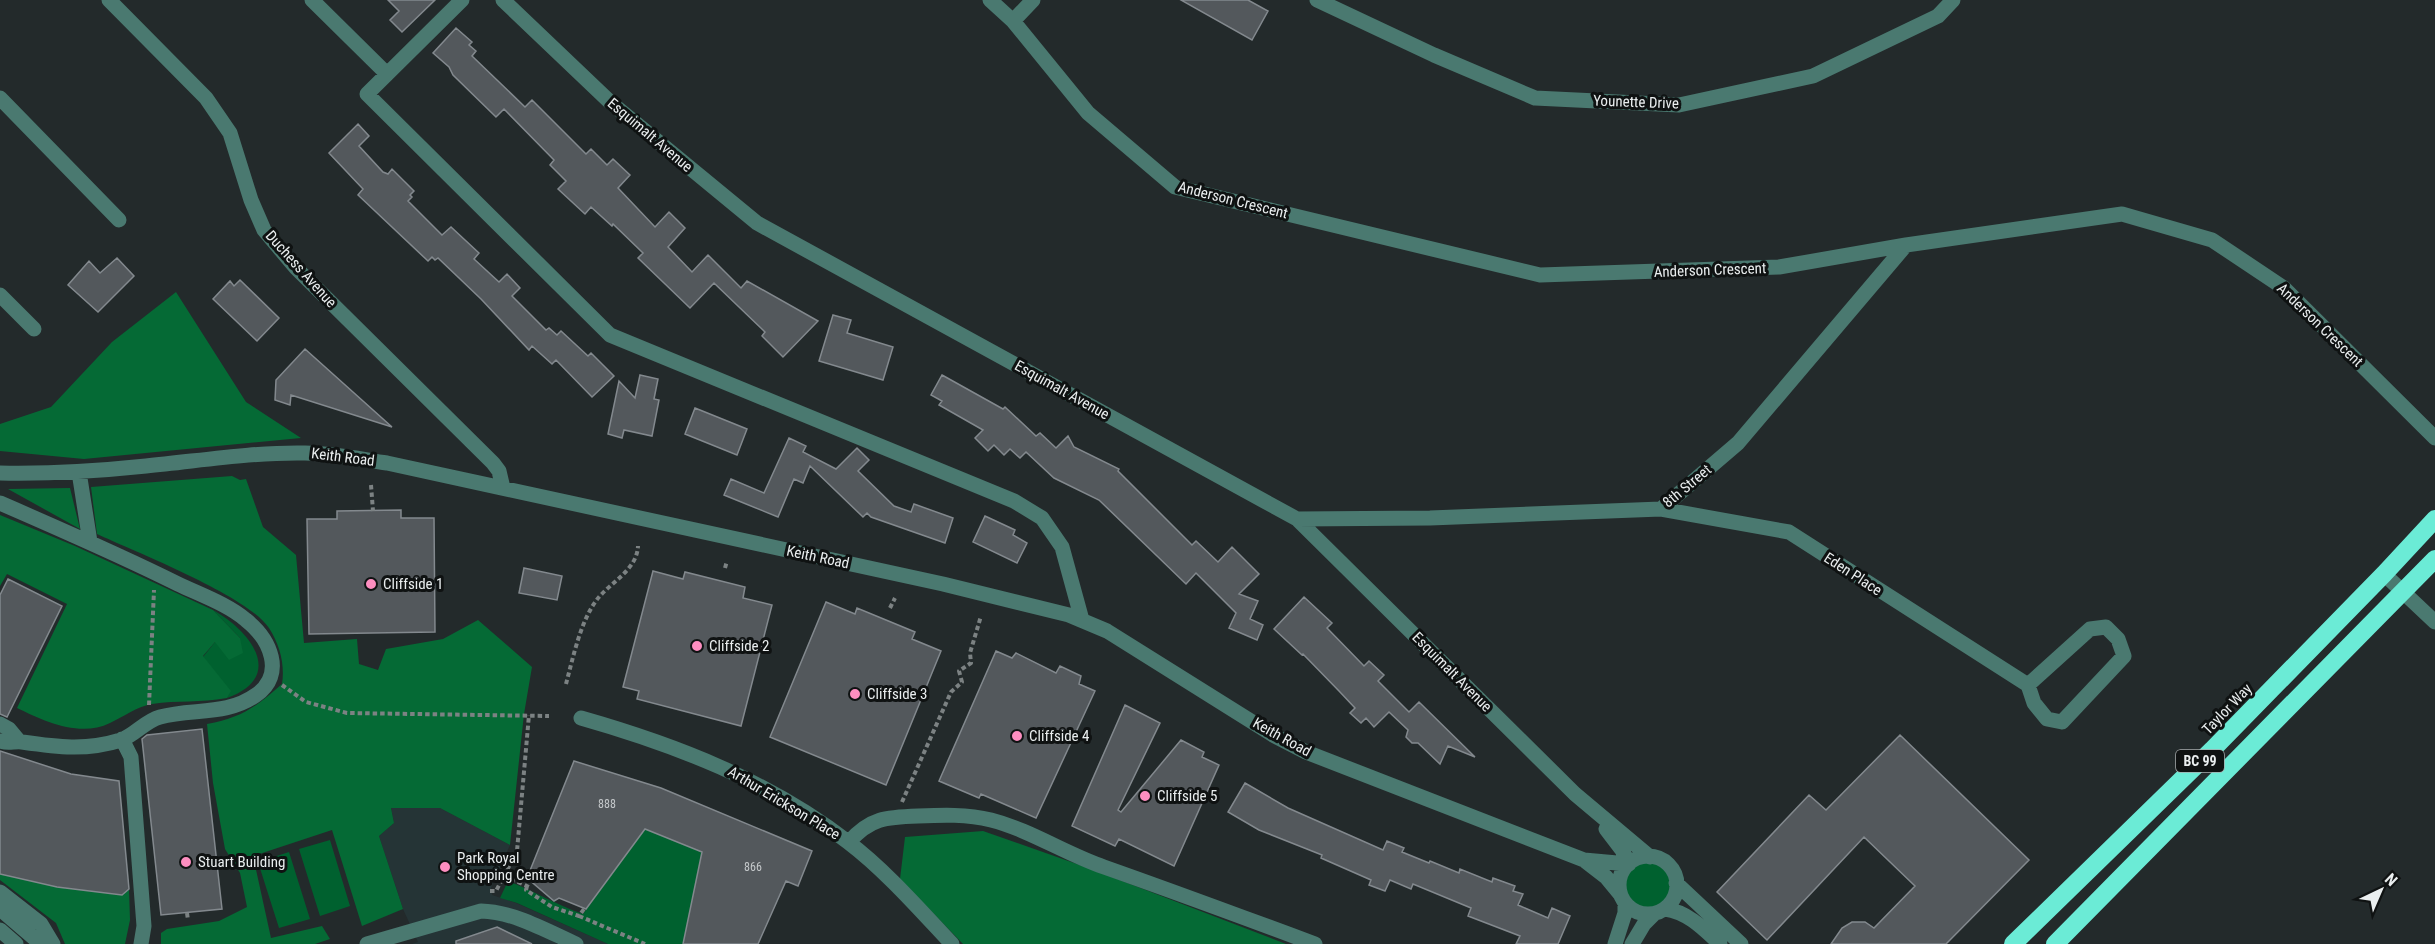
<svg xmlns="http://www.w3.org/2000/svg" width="2435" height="944" font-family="'Roboto Condensed',sans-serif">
  <rect width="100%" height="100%" fill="#232a2b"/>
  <!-- built -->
  <path fill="#253436" d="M391 808H440L510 845 491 888 492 895 516 903 608 944H412L418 942 403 909 379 836 394 823Z"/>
  <!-- green -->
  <path fill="#00612f" d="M213 610C251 631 286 677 227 698L230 691 203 657 215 642 240 638Z
    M645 829 702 852 683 944H608L517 903 500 898 508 881C534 891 557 905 583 914Z
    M330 840 350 906 320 916 299 849Z
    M289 852 310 919 279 928 258 862Z
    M1623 886a25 25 0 1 1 50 0a25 25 0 1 1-50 0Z"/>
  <!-- forest -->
  <path fill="#056a35" d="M176 292 246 402 301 438 84 459 0 451V424L51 407 112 342Z
    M232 476 240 480 246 479 263 527 296 555 304 643 357 639 359 664 378 670 386 649 443 639 478 620 532 667 524 714 510 845 440 808H391L394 823 379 836 403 909 362 926 332 830 253 856 271 938 322 926 330 939 315 944H161V933L167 929 219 921 247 907 240 873 225 849 213 783 207 724C241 718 256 707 282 684 285 665 280 645 269 628 248 596 136 552 97 534L91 487Z
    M70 488 80 529 8 489Z
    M0 515 75 546 213 610 240 638 243 653 229 660 215 642 203 656 231 691 227 698C200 703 178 700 152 704 138 706 123 717 110 723 80 738 44 721 17 708L67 604 7 574 0 586Z
    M983 831 1091 869 1286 944H963L900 879 905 837Z
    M0 874 57 887 122 895 129 889 130 920 125 944H65L56 923 0 880Z"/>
  <!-- building -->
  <path fill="#53585c" stroke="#83898e" stroke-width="1.5" d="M388 0H435L402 32 390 20 399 11Z
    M1181 0H1248L1268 11 1252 40Z
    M456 28 472 42 469 45 476 51 472 56 525 107 532 100 586 154 591 149 607 165 613 159 630 175 618 188 655 227 669 212 685 228 668 247 692 272 708 255 741 288 747 281 818 321 783 357 762 336 765 332 714 283 690 308 638 258 643 253 613 224 612 226 591 207 585 214 558 189 566 181 550 165 554 160 504 109 496 117 453 75 449 67 433 53Z
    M358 124 369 136 359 146 383 172 388 174 392 169 414 191 410 195 412 197 408 201 442 235 451 227 479 253 474 259 499 282 507 274 520 288 512 296 546 330 549 328 557 335 561 331 588 356 591 353 614 376 592 397 556 360 552 364 532 346 529 350 481 299 438 258 435 260 432 257 428 261 358 195 363 189 329 153Z
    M117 258 134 276 98 312 68 285 89 261 100 273Z
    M240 280 279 318 257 341 213 299 230 281 234 286Z
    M833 315 851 320 847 333 893 347 883 380 819 361Z
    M305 349 392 427 291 395 290 405 275 400 276 380Z
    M640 375 658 379 654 399 659 400 652 436 624 430 622 438 608 434 619 381 635 398Z
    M942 375 1003 409 1005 407 1036 436 1040 433 1056 448 1068 436 1074 447 1119 469 1118 471 1192 545 1196 541 1218 562 1232 547 1259 574 1239 594 1258 601 1250 619 1263 625 1257 640 1229 628 1236 613 1196 573 1186 584 1099 500 1054 478 1026 452 1020 458 1010 449 1004 455 994 445 988 451 975 438 983 430 939 405 942 401 931 395Z
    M695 408 747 429 737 455 685 434Z
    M789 438 806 446 803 452 836 469 857 448 869 460 858 471 894 506 911 512 914 504 953 518 945 543 871 517 867 513 863 517 810 466 803 483 794 479 778 517 724 495 731 479 764 493Z
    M401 510V518H434L435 632 309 634 307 519H337V511Z
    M985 516 1015 530 1013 535 1027 543 1017 563 973 542Z
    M524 568 562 576 557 600 519 593Z
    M653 571 683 579 685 572 745 587 743 598 772 605 741 726 637 699 639 691 623 687Z
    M8 579 62 606 7 717 0 714V595Z
    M1304 597 1332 623 1327 628 1364 666 1369 661 1384 675 1378 681 1409 712 1419 702 1475 757 1448 746 1440 764 1418 743H1412L1406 737 1408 730 1389 712 1374 727 1366 718 1361 723 1350 713 1355 708 1339 691 1303 654 1302 655 1274 629Z
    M826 602 855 614 857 608 915 632 912 639 941 651 886 785 770 737Z
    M996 651 1012 658 1016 653 1056 673 1060 666 1081 676 1079 684 1095 691 1036 818 981 794 979 798 939 781Z
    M1125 705 1160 723 1118 810 1121 812 1181 740 1204 752 1202 757 1219 765 1174 866 1119 839 1115 846 1072 826Z
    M202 729 222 909 161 915 142 739 147 735Z
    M1900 735 2029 860 1946 944H1831L1842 928 1852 922H1865L1874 928 1915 886 1864 837 1767 940 1717 892 1809 795 1826 810Z
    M0 751 71 774 119 781 129 889 122 895 57 887 0 874Z
    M574 761 661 788 812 851 798 886 786 881 758 944H683L702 852 645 829 586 909 559 898 554 901 527 878Z
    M1245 783 1288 808 1383 850 1387 841 1404 848 1402 852 1429 863 1430 861 1459 873 1460 869 1492 882 1493 878 1515 886 1513 891 1523 894 1518 905 1548 918 1552 908 1570 916 1558 944H1516L1520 936 1468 916 1471 908 1413 884 1411 889 1390 880 1385 891 1369 885 1371 880 1321 858 1322 855 1259 830 1228 812Z
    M497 927 532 944H456V941Z"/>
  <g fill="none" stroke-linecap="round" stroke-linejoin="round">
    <!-- path -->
    <path stroke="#7c8283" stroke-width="4" stroke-dasharray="4.5 3" stroke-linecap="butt" d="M371 485 373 511
      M725 568 727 561
      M890 608 895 598
      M566 684C573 658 581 618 599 597 613 581 637 569 638 546
      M282 685 306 702 347 713 549 716
      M149 705 154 590
      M902 802 951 692 962 682 959 671 971 663 970 653 981 616
      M504 876 527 886 530 880
      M527 886 526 890 552 907 579 916 584 909
      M490 891H496L517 851 529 715
      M187 913 188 920
      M579 916 645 944"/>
    <!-- minor -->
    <path stroke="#4a7970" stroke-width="15" d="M109 0 206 98 230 133 251 200 264 230 296 268 493 463 499 471 503 488
      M312 0 387 74
      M462 0 367 94 610 335 1014 501 1042 518 1062 547 1082 620
      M503 0 610 102 757 223 1297 519 1575 794 1650 857
      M990 0 1013 21 1088 113 1175 187 1540 275 1779 267 1906 245 2122 214 2212 240 2284 288 2435 438
      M1317 0 1434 55 1535 98 1679 105 1813 76 1938 16 1953 0
      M1013 21 1033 0
      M0 98 119 220
      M0 295 34 329
      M79 472 90 542
      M0 473C49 474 98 471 146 466 199 461 252 452 305 453 333 453 360 459 387 463L943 584 1069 615 1107 631 1273 735 1306 752 1584 860 1606 877 1620 894
      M0 503C60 529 120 555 178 584 201 595 227 604 246 620 270 639 286 674 256 695 227 716 192 708 160 717 145 721 135 735 121 740 86 751 57 747 22 742 15 741 7 744 0 741
      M1661 509 1738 443 1906 245
      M1297 519 1430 518 1661 509 1789 532 2028 685
      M2384 574 2435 622
      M2106 627 2118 639 2124 656 2062 722 2047 719 2034 703 2028 685 2090 629Z
      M581 718C676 745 769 781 848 842 885 870 920 910 952 944
      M0 724 9 729 19 741
      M122 739 131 757 144 926 141 944
      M1606 829 1622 850 1629 864
      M849 842C870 818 886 817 918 816 942 815 967 814 991 820 1030 830 1066 854 1104 867 1175 892 1245 918 1315 944
      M1619 885a29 29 0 1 1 58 0a29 29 0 1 1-58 0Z
      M1584 860 1628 864
      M1676 883 1741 944
      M0 892 41 924 53 944
      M0 909 41 944
      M1665 909C1688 912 1704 929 1720 944
      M0 930 16 944
      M367 944 481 911C514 912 545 930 576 944
      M1615 944 1625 913V904
      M1632 944 1644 924 1654 914"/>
    <!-- highway -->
    <path stroke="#6bebd6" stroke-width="18" d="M2013 944 2212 750 2384 574 2435 519
      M2055 944 2435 559"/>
  </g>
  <!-- markers -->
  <g fill="#fd8ec0" stroke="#0f1212" stroke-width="2">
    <circle cx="371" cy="584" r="6"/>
    <circle cx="697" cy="646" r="6"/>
    <circle cx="855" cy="694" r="6"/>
    <circle cx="1017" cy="736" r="6"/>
    <circle cx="1145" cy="796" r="6"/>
    <circle cx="186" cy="862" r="6"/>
    <circle cx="445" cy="867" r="6"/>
  </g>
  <g text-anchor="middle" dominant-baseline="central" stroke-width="6" stroke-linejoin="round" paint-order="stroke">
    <!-- number labels -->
    <g font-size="12" fill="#c4c8ca">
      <text x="607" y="804">888</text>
      <text x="753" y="867">866</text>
    </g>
    <!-- shield labels -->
    <rect fill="#0f1212" stroke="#a8acad" stroke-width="1.5" x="2176" y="750" width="48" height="22" rx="4.5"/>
    <g font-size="14" font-weight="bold" fill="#eaeeef">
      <text x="2200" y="761">BC 99</text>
    </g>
    <!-- street labels -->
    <g font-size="15" fill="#eaeeef" stroke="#0f1212">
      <text transform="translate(1636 102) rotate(2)">Younette Drive</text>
      <text transform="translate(650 135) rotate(40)">Esquimalt Avenue</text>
      <text transform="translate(1233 200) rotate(14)">Anderson Crescent</text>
      <text transform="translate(301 269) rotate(48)">Duchess Avenue</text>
      <text transform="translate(1710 270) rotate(-2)">Anderson Crescent</text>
      <text transform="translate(2320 325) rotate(44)">Anderson Crescent</text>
      <text transform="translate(1062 390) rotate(29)">Esquimalt Avenue</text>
      <text transform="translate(343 457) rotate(7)">Keith Road</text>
      <text transform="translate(1687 486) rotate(-40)">8th Street</text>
      <text transform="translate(818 557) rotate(12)">Keith Road</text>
      <text transform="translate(1853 574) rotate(33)">Eden Place</text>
      <text transform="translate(1452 672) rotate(45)">Esquimalt Avenue</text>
      <text transform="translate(2227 709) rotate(-46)">Taylor Way</text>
      <text transform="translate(1282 737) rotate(29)">Keith Road</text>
      <text transform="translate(784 803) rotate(31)">Arthur Erickson Place</text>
    </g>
    <!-- poi labels -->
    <g font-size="15" fill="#eaeeef" stroke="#0f1212" text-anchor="start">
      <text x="383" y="584">Cliffside 1</text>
      <text x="709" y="646">Cliffside 2</text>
      <text x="867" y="694">Cliffside 3</text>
      <text x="1029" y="736">Cliffside 4</text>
      <text x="1157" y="796">Cliffside 5</text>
      <text x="457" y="858">Park Royal<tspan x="457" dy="17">Shopping Centre</tspan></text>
      <text x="198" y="862">Stuart Building</text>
    </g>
  </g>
  <!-- north arrow -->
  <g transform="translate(2381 890) rotate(44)" stroke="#0f1212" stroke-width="4.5" paint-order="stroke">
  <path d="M0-4.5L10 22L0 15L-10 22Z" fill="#eaeeef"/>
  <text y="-9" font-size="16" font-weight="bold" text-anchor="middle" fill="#eaeeef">N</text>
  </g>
</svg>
